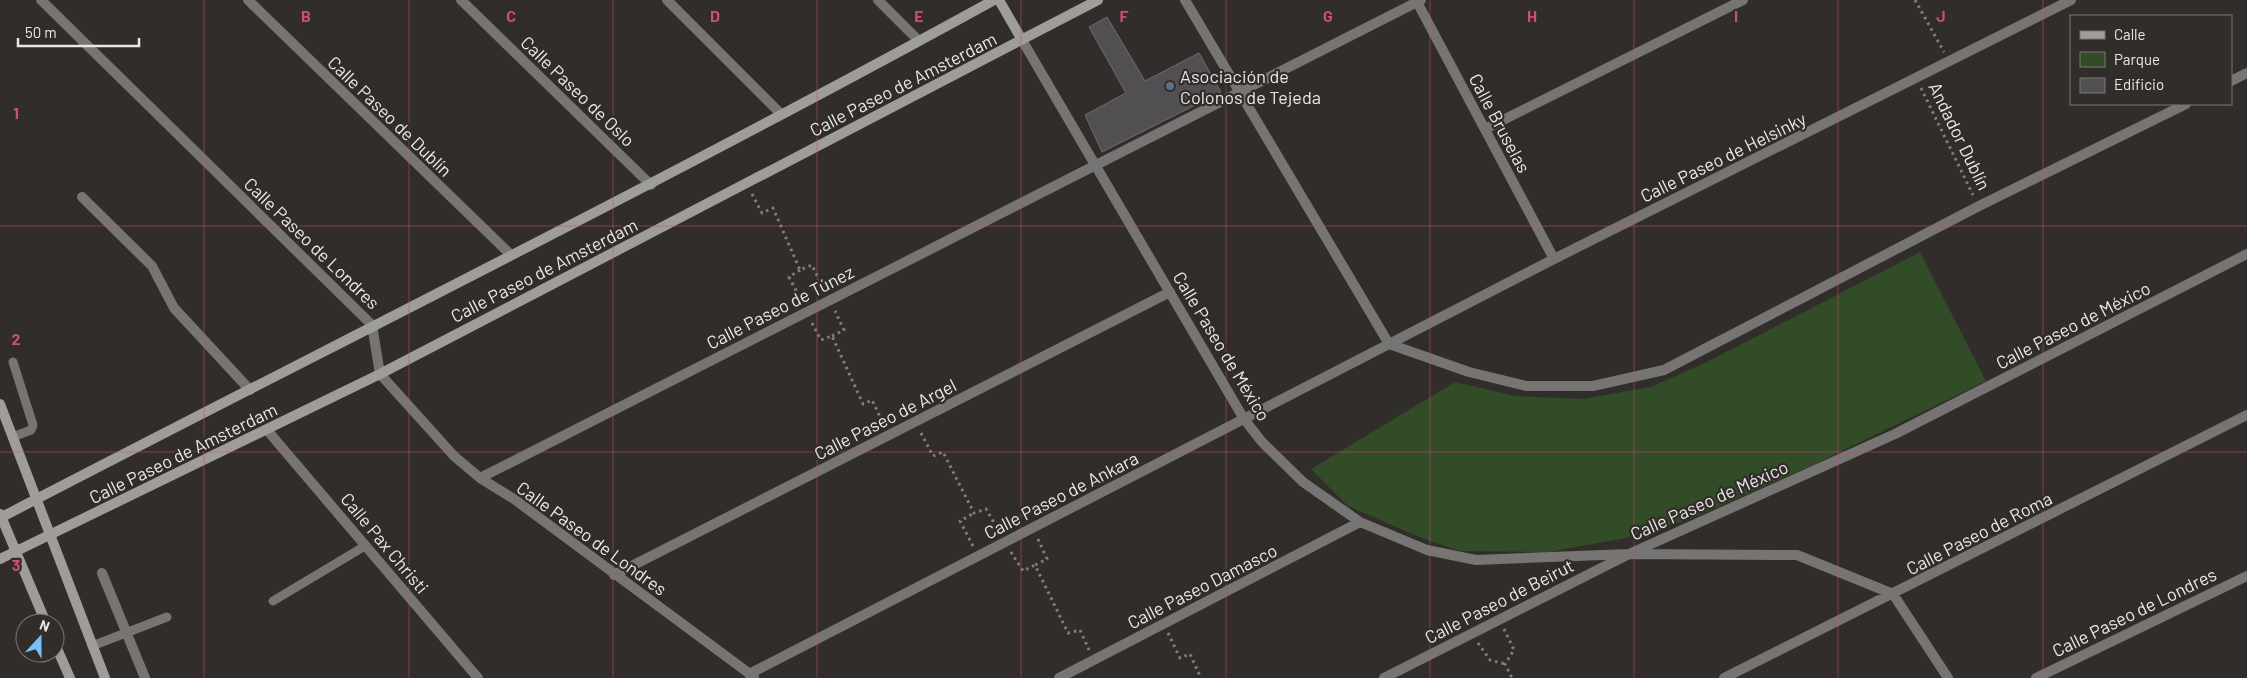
<svg xmlns="http://www.w3.org/2000/svg" width="2247" height="678" font-family="Barlow,sans-serif">
  <rect width="100%" height="100%" fill="#302d2a"/>
  <!-- green -->
  <path fill="#324c27" d="M1920 252 1986 381 1813 465 1691 519 1626 538 1548 552 1460 551 1419 537 1348 506 1311 469 1455 382 1515 396 1582 399 1651 387 1709 361Z"/>
  <!-- building -->
  <path fill="#524f52" stroke="#6f6b6f" d="M1107 17 1145 81 1199 53 1221 92 1102 152 1085 115 1126 93 1089 27Z"/>
  <g fill="none" stroke-linecap="round" stroke-linejoin="round">
    <!-- path -->
    <path stroke="#817e7c" stroke-width="3" stroke-dasharray="2.5 4" stroke-linecap="butt" d="M1915 0 1944 52
      M1921 88 1973 195
      M752 194 762 213 773 208 800 270 812 265 824 290
      M800 270 789 277 802 302
      M812 323 821 340 832 336 863 404 872 400 884 425
      M832 336 844 330 835 311
      M921 433 933 456 943 452 974 513 986 509 999 531
      M1038 539 1047 559 1035 565 1068 633 1080 630 1089 650
      M973 546 960 521 974 513
      M1011 552 1023 571 1035 565
      M1504 629 1514 650 1505 664 1512 678
      M1168 633 1180 658 1190 654 1201 678
      M1478 643 1490 660 1505 664"/>
    <!-- lane -->
    <path stroke="#767573" stroke-width="9" d="M13 437 31 430 33 425 13 362
      M273 601 365 546
      M92 646 167 617"/>
    <!-- street -->
    <path stroke="#767573" stroke-width="10" d="M41 0 372 325 380 374 454 456 480 478 514 499 754 677
      M248 0 510 254
      M461 0 651 185
      M667 0 781 114
      M878 0 919 41
      M1185 0 1389 344 1469 372 1526 386H1593L1664 370 1979 206 2186 104
      M1417 2 1554 259
      M1022 40 1244 419 1262 442 1303 482 1360 522 1427 550 1476 560 1629 554 1895 434 2247 254
      M2231 81 2247 73
      M1485 129 1743 0
      M82 197 152 266 174 308 250 390
      M267 430 478 678
      M480 478 1421 0
      M102 573 145 678
      M614 575 1170 292
      M749 674 1554 259 2071 0
      M1059 678 1360 522
      M1384 678 1629 554 1797 555 1893 594 1948 678
      M1724 678 2247 415
      M2036 678 2247 576"/>
    <!-- secondary -->
    <path stroke="#9f9d9a" stroke-width="10" d="M999 0 1022 40
      M0 404 105 678
      M0 514 46 623
      M0 518C331 346 667 180 994 0
      M0 559 380 374 1098 0
      M55 644 70 678"/>
  </g>
  <!-- grid -->
  <path fill="none" stroke="#cc4c7e" stroke-width="1" stroke-opacity="0.55" d="M204 0V678M409 0V678M613 0V678M817 0V678M1021 0V678M1226 0V678M1430 0V678M1634 0V678M1838 0V678M2043 0V678M0 226H2247M0 452H2247"/>
  <!-- markers -->
  <circle fill="#5c6f8a" stroke="#302d2a" stroke-width="2" cx="1170" cy="86" r="5"/>
  <g text-anchor="middle" dominant-baseline="central" stroke-width="4.5" stroke-linejoin="round" paint-order="stroke">
    <!-- poi labels -->
    <g font-size="18" fill="#eae8e6" stroke="#302d2a" text-anchor="start">
      <text x="1180" y="76">Asociación de<tspan x="1180" dy="21">Colonos de Tejeda</tspan></text>
    </g>
    <!-- street labels -->
    <g font-size="18" fill="#eae8e6" stroke="#302d2a">
      <text transform="translate(903 84) rotate(-27)">Calle Paseo de Amsterdam</text>
      <text transform="translate(578 91) rotate(44)">Calle Paseo de Oslo</text>
      <text transform="translate(390 116) rotate(44)">Calle Paseo de Dublín</text>
      <text transform="translate(1500 123) rotate(62)">Calle Bruselas</text>
      <text transform="translate(1960 136) rotate(64)">Andador Dublín</text>
      <text transform="translate(1723 157) rotate(-26)">Calle Paseo de Helsinky</text>
      <text transform="translate(312 243) rotate(44)">Calle Paseo de Londres</text>
      <text transform="translate(544 270) rotate(-27)">Calle Paseo de Amsterdam</text>
      <text transform="translate(780 307) rotate(-27)">Calle Paseo de Túnez</text>
      <text transform="translate(2073 325) rotate(-27)">Calle Paseo de México</text>
      <text transform="translate(1222 346) rotate(59)">Calle Paseo de México</text>
      <text transform="translate(885 419) rotate(-27)">Calle Paseo de Argel</text>
      <text transform="translate(183 453) rotate(-26)">Calle Paseo de Amsterdam</text>
      <text transform="translate(1061 495) rotate(-27)">Calle Paseo de Ankara</text>
      <text transform="translate(1709 500) rotate(-24)">Calle Paseo de México</text>
      <text transform="translate(1979 533) rotate(-27)">Calle Paseo de Roma</text>
      <text transform="translate(592 538) rotate(36)">Calle Paseo de Londres</text>
      <text transform="translate(385 543) rotate(50)">Calle Pax Christi</text>
      <text transform="translate(1202 586) rotate(-27)">Calle Paseo Damasco</text>
      <text transform="translate(1499 601) rotate(-27)">Calle Paseo de Beirut</text>
      <text transform="translate(2134 612) rotate(-26)">Calle Paseo de Londres</text>
    </g>
  </g>
  <g font-size="16" text-anchor="middle" font-weight="bold" fill="#cc4c7e" stroke="#302d2a" stroke-width="4.5" stroke-linejoin="round" paint-order="stroke">
    <text x="306" y="22">B</text>
    <text x="511" y="22">C</text>
    <text x="715" y="22">D</text>
    <text x="919" y="22">E</text>
    <text x="1124" y="22">F</text>
    <text x="1328" y="22">G</text>
    <text x="1532" y="22">H</text>
    <text x="1736" y="22">I</text>
    <text x="1941" y="22">J</text>
    <text x="16" y="119">1</text>
    <text x="16" y="345">2</text>
    <text x="16" y="571">3</text>
  </g>
  <!-- legend -->
  <rect x="2070" y="15" width="162" height="90" fill="#302d2a" stroke="#7a7875"/>
  <rect x="2080" y="31" width="25" height="8" fill="#9f9d9a" stroke="#7a7875"/>
  <text x="2114" y="40" font-size="15" fill="#eae8e6">Calle</text>
  <rect x="2080" y="52" width="25" height="15" fill="#324c27" stroke="#7a7875"/>
  <text x="2114" y="65" font-size="15" fill="#eae8e6">Parque</text>
  <rect x="2080" y="78" width="25" height="15" fill="#524f52" stroke="#7a7875"/>
  <text x="2114" y="90" font-size="15" fill="#eae8e6">Edificio</text>
  <!-- north arrow -->
  <g transform="translate(40 638) rotate(21)"><circle r="24" fill="#302d2a" stroke="#7a7875"/>
  <path d="M0-4L9 19L0 12L-9 19Z" fill="#77bff7"/>
  <text y="-8" font-size="14" font-weight="bold" text-anchor="middle" fill="#eae8e6">N</text>
  </g>
  <!-- scale -->
  <path d="M18 38v8h121v-8" fill="none" stroke="#eae8e6" stroke-width="2.5"/>
  <text x="25" y="38" font-size="15" fill="#eae8e6" stroke="#302d2a" stroke-width="4" paint-order="stroke">50 m</text>
</svg>
